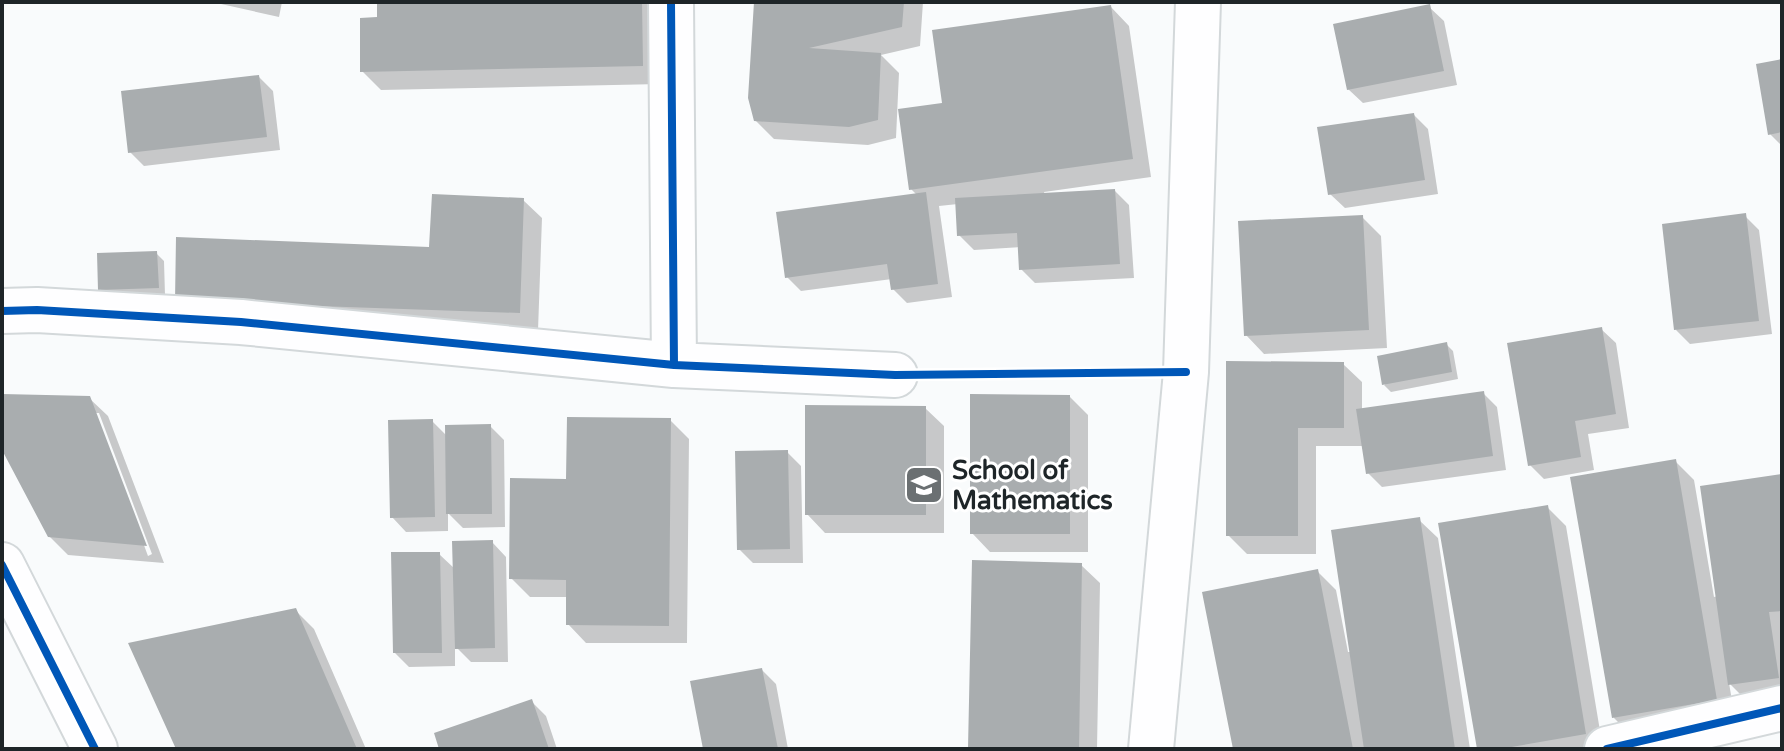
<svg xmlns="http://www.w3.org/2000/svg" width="1784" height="751" font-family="'Varela Round',sans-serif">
  <rect width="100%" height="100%" fill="#f9fbfc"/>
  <!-- shadow -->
  <path fill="#0003" fill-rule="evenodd" d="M212 2H282L279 17Z
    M379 2H647L659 14 661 84 381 90 362 71 379 19Z
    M756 2H923L920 46 881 55 899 73 896 138 868 145 774 139 755 120Z
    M1111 7 1129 26 1151 177 1044 192 1045 195 1115 191 1129 205 1134 278 1035 283 1021 269 1020 247 974 250 959 235 958 204 939 206 952 297 907 303 893 289 892 279 801 291 787 277 917 195 911 189 944 105Z
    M1429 7 1444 21 1457 85 1363 103 1348 89Z
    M1782 61V146L1770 134Z
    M259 77 273 91 280 150 144 166 130 152Z
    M1414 115 1428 129 1438 194 1345 208 1330 194Z
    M523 200 542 218 538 331 196 318 431 249Z
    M1745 216 1759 230 1772 334 1690 344 1676 330Z
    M1362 217 1381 236 1387 348 1264 354 1246 335Z
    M156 253 164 261 165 295 107 296 100 289Z
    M1601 329 1616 343 1629 428 1588 434 1594 470 1544 479 1530 465Z
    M1446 344 1453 351 1458 379 1391 392 1384 385Z
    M1228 363 1343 364 1362 382V410L1483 393 1497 407 1506 470 1382 487 1368 473 1364 446H1316V554H1247L1228 535Z
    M2 396 89 398 108 416 164 563 68 555 49 536 2 446ZM95 413H99L152 554 148 556Z
    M1070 397 1088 415V552H990L972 533Z
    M925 408 944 426V533H825L807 514Z
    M670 420 689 439 687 643H586L568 624V597H530L511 578Z
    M432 421 447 436 490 426 504 440 505 527 463 528 448 513V531L406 532 392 517Z
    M787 452 801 466 803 563H753L739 549Z
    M1675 461 1694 480 1714 597 1718 596 1782 476V698L1749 703 1729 683 1735 718 1632 736 1614 718Z
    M1547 507 1566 526 1603 749H1479Z
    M1419 520 1438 538 1470 749H1235L1317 571 1336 590 1348 652H1351Z
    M492 542 506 557 508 662H471L455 646V666L409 667 395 653 439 554 455 569Z
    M1081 565 1100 583 1097 749H972L970 747Z
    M295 610 314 629 366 749H178Z
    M762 670 776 684 788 749H705Z
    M531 701 546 716 557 749H441Z"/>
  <!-- building -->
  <path fill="#a9adaf" d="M377 2H642L643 66 360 72V18L377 17Z
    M754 2H904L902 27 809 48 881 53 878 120 849 127 754 121 748 98Z
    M1430 4 1444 71 1347 90 1333 24Z
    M1111 5 1133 159 909 190 898 109 942 103 932 30Z
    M1782 59V132L1768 135 1756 64Z
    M259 75 267 137 128 153 121 91Z
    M1414 113 1425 180 1328 195 1317 127Z
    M1115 189 1120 264 1019 270 1017 233 957 236 955 198Z
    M926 192 938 284 891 290 887 264 785 278 776 212Z
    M432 194 524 198 520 313 175 301 176 237 429 247Z
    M1746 213 1759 321 1674 330 1662 224Z
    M1363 215 1369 330 1244 336 1238 221Z
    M157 251 159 288 98 290 97 253Z
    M1602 327 1616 414 1575 421 1581 457 1528 466 1507 343Z
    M1447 342 1452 372 1382 385 1377 356Z
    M1226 361 1344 362V428H1298V536H1226Z
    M1484 391 1493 456 1366 474 1356 409Z
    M2 394 90 396 147 546 48 537 2 450Z
    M970 394 1070 395V534H970Z
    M805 405 926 406V515H805Z
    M567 417 671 418 669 626 566 625V580L509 579 510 478 566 479Z
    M433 419 435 517 390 518 388 420Z
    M491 424 492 514H446L445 425Z
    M788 450 790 549 737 550 735 451Z
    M1676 459 1717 700 1612 718 1570 477Z
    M1782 474V611L1769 612 1779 678 1728 685 1700 486Z
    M1548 505 1586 734 1500 749H1477L1438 523Z
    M1420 517 1455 749H1364L1331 530Z
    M493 540 495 648 455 649 452 541Z
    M391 552H440L442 653H393Z
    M972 560 1082 563 1079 749 968 748Z
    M1318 569 1353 749H1233L1202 592Z
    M296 608 357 749H176L128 643Z
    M762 668 778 749H703L690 681Z
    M532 699 549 749H439L434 733Z"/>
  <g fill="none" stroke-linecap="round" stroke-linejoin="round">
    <defs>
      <path id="street" d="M671 2 674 365 895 375
        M2 311 37 310 241 322 674 365
        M2 565 95 749
        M1607 749 1782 708"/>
      <path id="secondary" d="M1151 749 1186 372 1198 2"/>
    </defs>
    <!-- street casing -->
    <use href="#street" stroke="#d3d8da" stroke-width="48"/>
    <!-- secondary casing -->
    <use href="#secondary" stroke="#d3d8da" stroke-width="48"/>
    <!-- street -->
    <use href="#street" stroke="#fefeff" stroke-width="44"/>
    <!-- secondary -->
    <use href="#secondary" stroke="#fefeff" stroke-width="44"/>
    <defs>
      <path id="cycleway" d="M671 2 674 365 895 375 1186 372
        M2 311 37 310 241 322 674 365
        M2 565 95 749
        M1607 749 1782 708"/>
    </defs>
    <!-- cycleway casing -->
    <use href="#cycleway" stroke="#fff" stroke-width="13"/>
    <!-- cycleway -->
    <use href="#cycleway" stroke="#0057b8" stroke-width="8"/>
  </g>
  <!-- icons -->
  <defs>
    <symbol id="school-square" viewBox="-11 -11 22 22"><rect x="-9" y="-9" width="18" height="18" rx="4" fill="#6b7072" stroke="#fff"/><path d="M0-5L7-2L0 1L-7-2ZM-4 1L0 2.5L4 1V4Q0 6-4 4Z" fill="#fff"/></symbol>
  </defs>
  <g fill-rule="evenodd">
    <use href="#school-square" x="902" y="463" width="44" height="44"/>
  </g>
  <g text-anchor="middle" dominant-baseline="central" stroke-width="6" stroke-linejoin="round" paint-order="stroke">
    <!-- poi labels -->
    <g font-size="26" font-weight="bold" fill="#1e2528" stroke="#fff" text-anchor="start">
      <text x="952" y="470">School of<tspan x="952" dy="30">Mathematics</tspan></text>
    </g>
  </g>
  <!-- border -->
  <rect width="1784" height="751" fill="none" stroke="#1e2528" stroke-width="8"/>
</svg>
